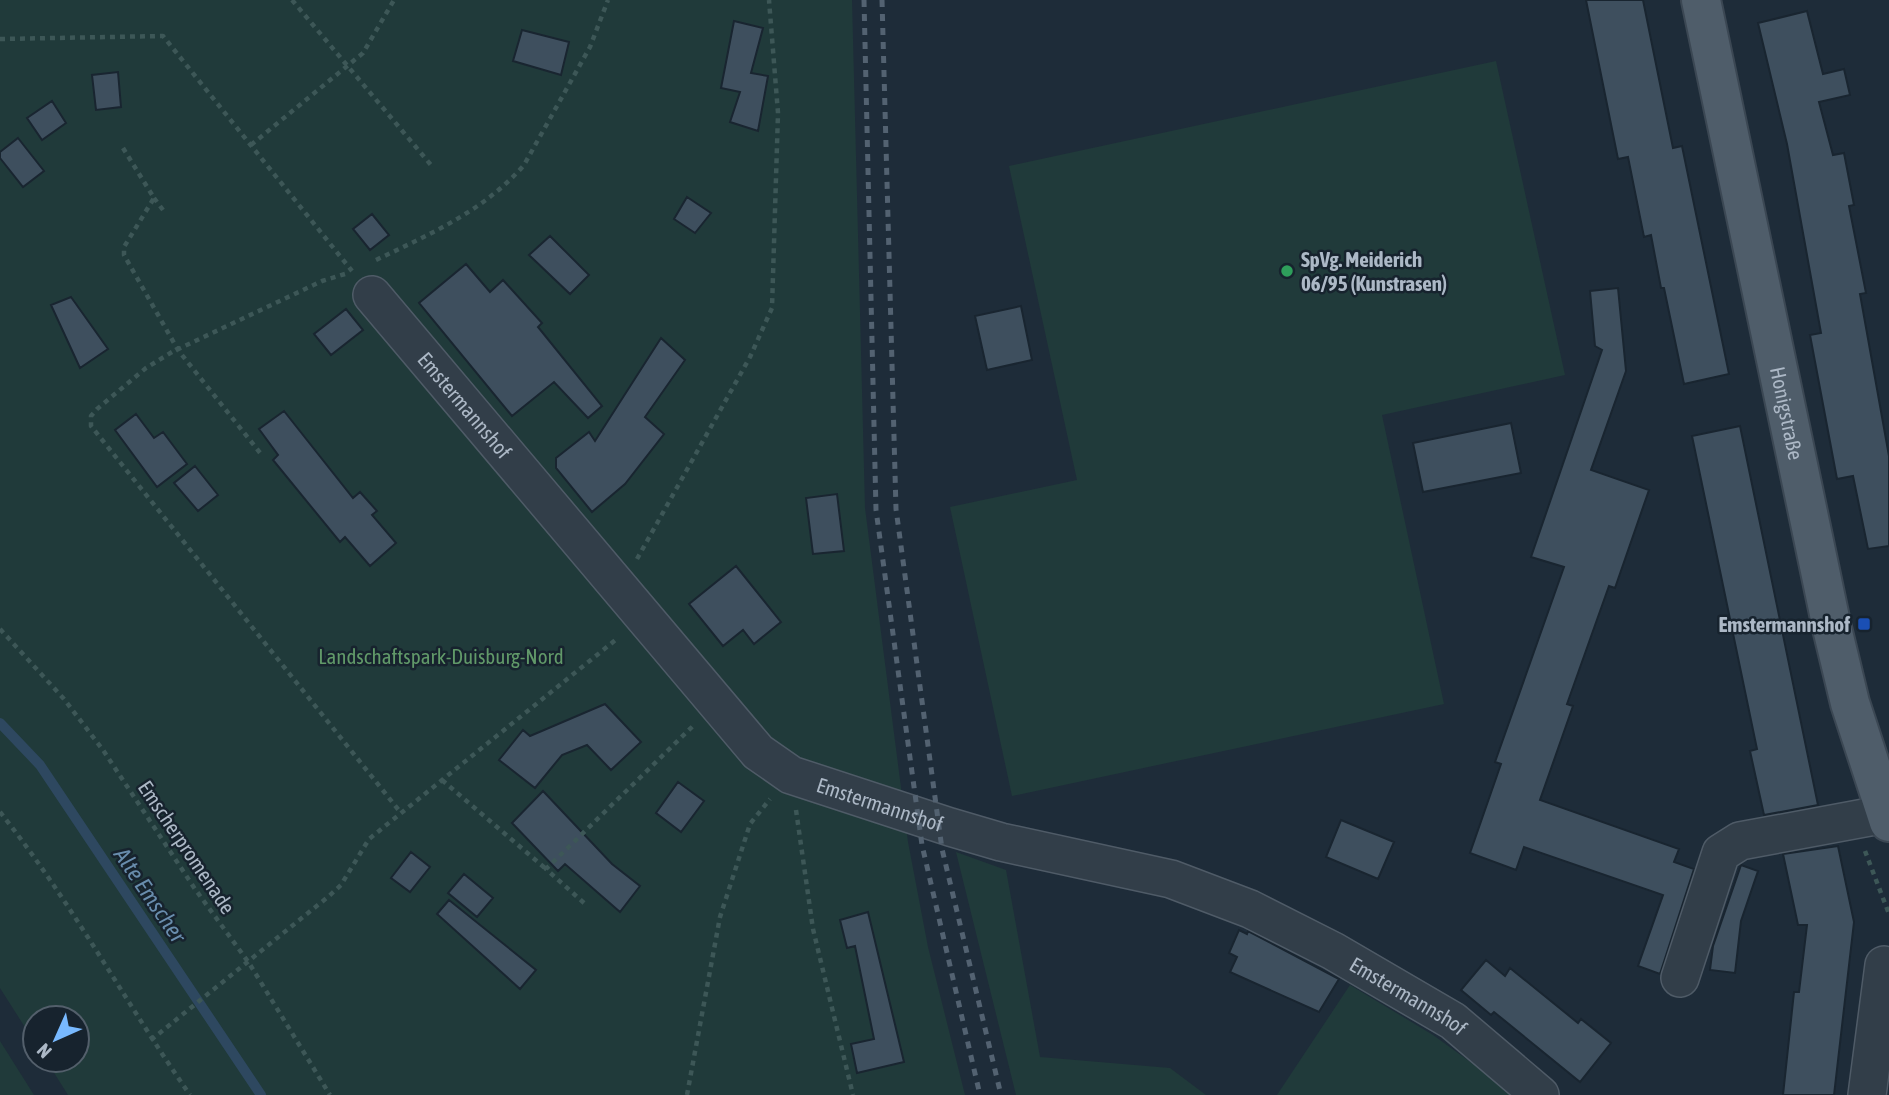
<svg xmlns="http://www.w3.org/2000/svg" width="1889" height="1095" font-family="'Asap Condensed',sans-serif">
  <rect width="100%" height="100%" fill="#1e2c39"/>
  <!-- green -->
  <path fill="#203a3a" d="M0 0H852L865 508 908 842 928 947 965 1095H68L46 1060H77V1018H35V1043L0 988Z
    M1496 61 1565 375 1382 415 1444 704 1012 796 950 507 1077 480 1009 166Z
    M956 852 1006 870 1040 1057 1170 1068 1206 1095H1016Z
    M1350 985 1433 1035 1516 1095H1277Z
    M0 1041 34 1095H0Z"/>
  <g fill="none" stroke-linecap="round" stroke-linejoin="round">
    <!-- stream -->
    <path stroke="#2e4860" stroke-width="10" d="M0 723 40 765 261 1095"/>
  </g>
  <!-- building -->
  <path fill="#3e4f5e" stroke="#192530" stroke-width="2" d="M1586 0H1643L1673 148 1682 146 1729 374 1684 384 1664 288H1661L1651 235 1644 237 1628 157 1618 159Z
    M1807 11 1823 74 1844 69 1850 95 1819 102 1833 155 1844 153 1854 205 1849 206 1866 293 1860 294 1889 456V546L1868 549 1853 476 1837 479 1810 335 1821 333 1787 144 1758 23Z
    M734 21 763 28 751 73 768 76 758 131 730 122 740 92 721 88Z
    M522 30 569 42 561 75 513 61Z
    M118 72 121 107 96 110 92 75Z
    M52 101 66 123 42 140 27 118Z
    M18 138 44 171 23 187 0 158V152Z
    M687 197 711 213 695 233 674 219Z
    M372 214 389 235 370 250 353 229Z
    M550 236 589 275 570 294 529 255Z
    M466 264 490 292 503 280 542 323 538 327 602 406 588 418 554 382 512 416 419 303Z
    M1618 288 1626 371 1591 470 1649 490 1615 588 1609 586 1567 704 1573 706 1540 800 1679 849 1674 862 1694 869 1660 974 1638 966 1663 895 1524 847 1516 870 1470 853 1501 764 1495 762 1564 567 1531 557 1602 350 1595 346 1590 291Z
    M71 297 108 349 80 368 51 305Z
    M1021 306 1032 360 987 370 975 316Z
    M346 309 363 330 331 355 314 334Z
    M661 338 685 360 645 417 664 434 625 484 592 512 556 468V458L589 432 595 441Z
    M284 411 353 498 360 492 377 511 372 515 396 543 370 566 345 537 340 542 273 460 278 455 259 429Z
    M136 414 154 438 163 432 187 464 157 487 115 430Z
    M1511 423 1521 473 1423 492 1413 443Z
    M1740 426 1818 805 1764 815 1750 751 1757 749 1692 436Z
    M195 466 218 495 198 511 174 483Z
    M837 494 844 551 813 554 806 498Z
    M736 566 781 622 754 644 743 630 723 646 689 604Z
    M605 704 641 742 611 770 587 745 562 755 535 788 499 760 523 730 530 736Z
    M678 782 704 801 681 832 656 813Z
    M543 791 612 864 640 886 620 912 565 864 558 871 512 823Z
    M1341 820 1394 842 1378 879 1326 857Z
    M1838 846 1854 922 1834 1095H1783L1794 992H1799L1807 925H1798L1783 854Z
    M411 852 430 867 410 892 391 878Z
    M1741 865 1758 871 1741 921 1735 973 1710 970 1713 946Z
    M464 874 493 898 477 917 448 893Z
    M449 900 536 970 520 989 437 914Z
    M868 912 904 1062 857 1073 851 1044 874 1039 855 946 847 948 840 920Z
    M1239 930 1247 934 1248 931 1339 979 1319 1012 1230 972 1237 957 1229 953Z
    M1486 960 1505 976 1510 968 1578 1023 1581 1019 1611 1043 1580 1082 1494 1012 1491 1015 1461 990Z"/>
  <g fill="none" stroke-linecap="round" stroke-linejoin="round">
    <defs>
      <g id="minor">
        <path id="s1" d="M372 295 758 752 791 775 950 827 1001 842 1171 879 1250 909 1333 951 1453 1021 1540 1095"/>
        <path d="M1680 978 1721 853 1740 841 1886 814"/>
        <path d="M1867 1095 1884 965"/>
      </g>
      <g id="major">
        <path id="s2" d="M1701 0 1832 628 1850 703 1889 822"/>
      </g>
    </defs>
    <!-- minor casing -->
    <use href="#minor" stroke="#4f5b67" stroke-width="40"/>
    <!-- major casing -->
    <use href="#major" stroke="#3b4753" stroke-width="42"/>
    <!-- path -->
    <path stroke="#3d5757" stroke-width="4.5" stroke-dasharray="5 5" stroke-linecap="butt" d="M292 0 431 165
      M0 39 163 36 352 271
      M251 145 363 53 394 0
      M123 148 154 198 124 247V255L178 350 261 454
      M154 198 166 214
      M376 260C430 234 484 211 524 165L590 47 608 0
      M345 274 322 281 172 352 146 368 97 409 91 416V426L401 813
      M637 559 750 357 772 308 778 113 769 0
      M0 629 64 699 103 750 195 889 249 963 330 1095
      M442 780 546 869
      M796 810 813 929 853 1095
      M0 812C71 901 125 1002 190 1095
      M1865 851 1889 914
      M584 903 546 869 693 726
      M151 1040 329 896 341 885 369 839 618 638
      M687 1095 720 917 750 824 770 799"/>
    <!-- minor -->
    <use href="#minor" stroke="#323e49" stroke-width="37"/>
    <!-- major -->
    <use href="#major" stroke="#4f5d6a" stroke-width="38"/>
    <!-- rail -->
    <path stroke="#536271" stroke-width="5" stroke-dasharray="7 7" stroke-linecap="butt" d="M864 0 876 510 922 845 980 1095
      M882 0 896 509 942 849 1001 1095"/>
  </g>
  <!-- markers -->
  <circle fill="#2e9e5b" stroke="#17232e" stroke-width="2.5" cx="1287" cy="271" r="7"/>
  <rect fill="#1a4fb4" stroke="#17232e" stroke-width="2.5" x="1857" y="617" width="14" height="14" rx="3.5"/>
  <g text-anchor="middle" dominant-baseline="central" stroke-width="5" stroke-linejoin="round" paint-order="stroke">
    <!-- poi labels -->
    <g font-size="21" font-weight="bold" fill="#acb8c6" stroke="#17232e" text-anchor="start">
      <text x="1301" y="259">SpVg. Meiderich<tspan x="1301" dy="24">06/95 (Kunstrasen)</tspan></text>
      <text x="1850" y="624" text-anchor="end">Emstermannshof</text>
    </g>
    <!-- street labels -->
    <g font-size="21" fill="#acb8c6" stroke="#17232e">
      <text stroke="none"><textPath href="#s1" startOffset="144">Emstermannshof</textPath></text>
      <text stroke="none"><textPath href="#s2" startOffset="422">Honigstraße</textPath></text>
      <text stroke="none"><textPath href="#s1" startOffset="732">Emstermannshof</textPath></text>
      <text transform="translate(187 847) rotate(56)">Emscherpromenade</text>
      <text stroke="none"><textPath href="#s1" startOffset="1298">Emstermannshof</textPath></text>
    </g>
    <!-- park labels -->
    <g font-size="21" fill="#619969" stroke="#17232e">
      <text x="441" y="656">Landschaftspark-Duisburg-Nord</text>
    </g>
    <!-- water labels -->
    <g font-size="23" font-style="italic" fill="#698dad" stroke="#17232e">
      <text transform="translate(150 895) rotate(56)">Alte Emscher</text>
    </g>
  </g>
  <!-- north arrow -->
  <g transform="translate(56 1039) rotate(225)"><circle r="33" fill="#17232e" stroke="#535f6b" stroke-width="2"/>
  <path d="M0-5L12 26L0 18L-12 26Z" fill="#78b9ff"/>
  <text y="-10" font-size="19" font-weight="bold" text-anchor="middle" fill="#acb8c6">N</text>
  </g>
</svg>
